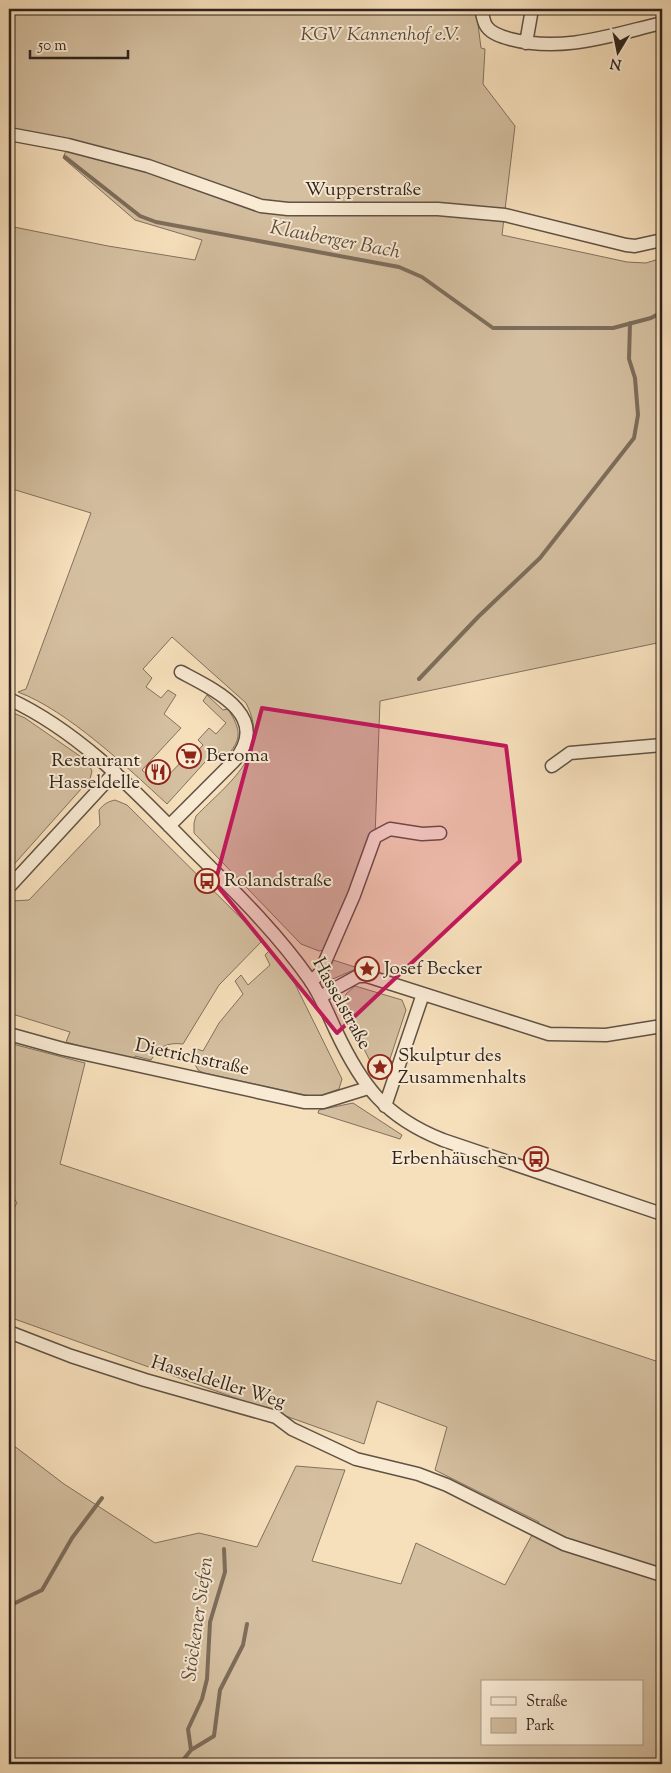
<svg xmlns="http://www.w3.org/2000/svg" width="671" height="1773" font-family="'Sorts Mill Goudy',serif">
  <rect width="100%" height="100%" fill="#f6dfbb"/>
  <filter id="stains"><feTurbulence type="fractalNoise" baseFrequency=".004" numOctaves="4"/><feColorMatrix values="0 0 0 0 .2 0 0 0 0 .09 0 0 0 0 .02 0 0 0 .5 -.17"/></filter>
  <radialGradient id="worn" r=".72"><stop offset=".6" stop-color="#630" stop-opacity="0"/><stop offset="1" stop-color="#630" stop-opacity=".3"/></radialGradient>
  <!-- green -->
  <path fill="#d4bfa0" stroke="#81715e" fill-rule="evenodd" d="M9 9H476L481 48 485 49 483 84 515 126 502 235 627 262 646 263 662 258V642L380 701 375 837 329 949 319 951 301 944 194 833V823L196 816C229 782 272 754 246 703L172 637 143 669 152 678 146 687 161 698 168 690 176 695 164 714 181 728 142 770 159 785 185 758 188 761 203 745 198 740 209 728 216 734 226 723 203 701 207 695 223 710 228 709C241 730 243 739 225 758L216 750 167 804C128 768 67 710 18 692L26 689 91 513 9 488V226L108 246 195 260 202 240 135 220 63 158 68 146 9 134Z
    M9 711 25 718 87 761 92 771 90 779 9 870Z
    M115 800 127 805 263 940 219 985 183 1044C166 1042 159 1047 151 1060L135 1056 133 1061 66 1042 70 1032 9 1013V904L12 901 29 900 100 825 99 810C104 804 107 802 115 800Z
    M270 950 295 984 342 1079 339 1089 319 1096H310L204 1073 198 1070 190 1055 194 1048 203 1051 219 1023 243 994 235 981 241 975 248 985 270 965 265 955Z
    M330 959 358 968 333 979 323 976Z
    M355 986 402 1000 406 1010 384 1077 377 1075 343 1007 346 994Z
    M9 1043 85 1063 60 1164 662 1363V1764H9V1442L64 1484 155 1543 199 1533 257 1547 296 1466 345 1470 312 1561 401 1584 416 1543 505 1585 539 1522 435 1470 447 1427 377 1401 364 1444 9 1317V1216L17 1203 9 1190ZM482 1682H642V1744H482Z
    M353 1103 402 1135 400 1139 318 1113 319 1110Z"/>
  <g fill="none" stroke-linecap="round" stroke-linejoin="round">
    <!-- stream -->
    <path stroke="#7d6d5b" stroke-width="4" d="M65 157 140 216 156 222 399 267 422 277 493 328H613L651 318 662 312
      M419 679 478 617 540 558 634 438 638 415 635 378 629 359 630 323
      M9 1606 42 1590 72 1538 102 1498
      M191 1750 214 1736 220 1690 243 1645 247 1624
      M180 1764 191 1750 188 1729 202 1699 207 1679 210 1622 225 1572 224 1549"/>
    <defs>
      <path id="minor" d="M481 9C483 15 483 22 487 27 492 34 503 37 510 39 563 53 611 35 662 23
        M526 43 532 9
        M9 134 68 145 148 166 261 206 288 209H438L505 215 626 245 635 246 662 240
        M9 699C80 732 134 790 189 846 232 889 275 930 310 980 321 996 328 1014 336 1031 362 1086 385 1117 443 1140L662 1214
        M552 766 570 753 662 745
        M169 826 234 761C272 716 215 690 181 672
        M9 887 115 772
        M311 982 320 973 354 895 375 837 390 829 422 834 440 833
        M320 997 358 976H367L549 1034 606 1035 662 1026
        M9 1034 63 1049 304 1102H323L368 1088
        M385 1106 423 994
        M9 1332 71 1356 145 1380 276 1417 292 1429 356 1459 418 1474 447 1485 564 1544 662 1575"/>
    </defs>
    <!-- minor casing -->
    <use href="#minor" stroke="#605244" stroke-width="15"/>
    <!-- minor -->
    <use href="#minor" stroke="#f9ead3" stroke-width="12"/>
  </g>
  <!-- marked area -->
  <path fill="#c2185b" fill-opacity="0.2" stroke="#c2185b" stroke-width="4" stroke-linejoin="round" d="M262 708 506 746 520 861 337 1033 215 883Z"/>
  <!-- icons -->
  <defs>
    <symbol id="supermarket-ring" viewBox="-11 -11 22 22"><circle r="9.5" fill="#f9ead3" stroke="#8f2418" stroke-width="1.5"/><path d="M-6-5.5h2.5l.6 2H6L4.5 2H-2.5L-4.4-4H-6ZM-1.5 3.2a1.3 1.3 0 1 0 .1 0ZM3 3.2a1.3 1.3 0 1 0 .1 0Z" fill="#8f2418"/></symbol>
    <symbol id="restaurant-ring" viewBox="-11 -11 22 22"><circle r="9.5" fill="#f9ead3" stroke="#8f2418" stroke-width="1.5"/><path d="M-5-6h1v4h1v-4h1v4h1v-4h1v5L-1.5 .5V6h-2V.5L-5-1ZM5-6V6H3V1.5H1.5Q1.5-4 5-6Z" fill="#8f2418"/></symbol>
    <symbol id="bus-ring" viewBox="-11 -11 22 22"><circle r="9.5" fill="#f9ead3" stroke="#8f2418" stroke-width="1.5"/><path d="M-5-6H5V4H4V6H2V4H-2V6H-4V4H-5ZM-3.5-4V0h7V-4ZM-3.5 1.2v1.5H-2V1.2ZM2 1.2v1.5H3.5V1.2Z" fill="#8f2418"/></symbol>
    <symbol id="sight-ring" viewBox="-11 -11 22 22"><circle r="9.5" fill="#f9ead3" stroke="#8f2418" stroke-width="1.5"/><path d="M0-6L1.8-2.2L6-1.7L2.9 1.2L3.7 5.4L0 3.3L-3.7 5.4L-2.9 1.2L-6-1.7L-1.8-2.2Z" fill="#8f2418"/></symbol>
  </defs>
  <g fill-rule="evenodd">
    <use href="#supermarket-ring" x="175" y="742" width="28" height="28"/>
    <use href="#restaurant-ring" x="144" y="758" width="28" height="28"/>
    <use href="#bus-ring" x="193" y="867" width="28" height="28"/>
    <use href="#sight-ring" x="353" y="955" width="28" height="28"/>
    <use href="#sight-ring" x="366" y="1053" width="28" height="28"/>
    <use href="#bus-ring" x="522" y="1145" width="28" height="28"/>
  </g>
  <g text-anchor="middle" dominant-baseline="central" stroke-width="4" stroke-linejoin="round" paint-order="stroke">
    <!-- park labels -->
    <g font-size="19" font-style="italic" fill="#584a3e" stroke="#f9ead3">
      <text x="380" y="35">KGV Kannenhof e.V.</text>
    </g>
    <!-- street labels -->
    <g font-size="19" fill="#2e231d" stroke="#f9ead3">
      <text x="363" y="190">Wupperstraße</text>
      <text transform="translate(341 1004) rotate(61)">Hasselstraße</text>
      <text transform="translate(192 1058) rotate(12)">Dietrichstraße</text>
      <text transform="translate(218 1383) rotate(17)">Hasseldeller Weg</text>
    </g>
    <!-- poi labels -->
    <g font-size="19" fill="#2e231d" stroke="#f9ead3" text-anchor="start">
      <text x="206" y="756">Beroma</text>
      <text x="140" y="761" text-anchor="end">Restaurant<tspan x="140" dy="22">Hasseldelle</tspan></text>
      <text x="224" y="881">Rolandstraße</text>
      <text x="384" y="969">Josef Becker</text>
      <text x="398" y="1056">Skulptur des<tspan x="398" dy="22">Zusammenhalts</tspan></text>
      <text x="518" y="1159" text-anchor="end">Erbenhäuschen</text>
    </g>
    <!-- water labels -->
    <g font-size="20" font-style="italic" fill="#5c4e41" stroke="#f9ead3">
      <text transform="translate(335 241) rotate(11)">Klauberger Bach</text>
      <text transform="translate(199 1619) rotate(-82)">Stöckener Siefen</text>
    </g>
  </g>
  <!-- margin -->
  <rect width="671" height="1773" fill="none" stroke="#f6dfbb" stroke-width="30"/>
  <rect x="10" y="10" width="651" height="1753" fill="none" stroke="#2e231d" stroke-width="2.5"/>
  <rect x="15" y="15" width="641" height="1743" fill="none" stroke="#2e231d"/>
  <!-- legend -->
  <rect x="481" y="1680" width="162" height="65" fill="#f9ead3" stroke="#a89a8a"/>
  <rect x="491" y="1697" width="25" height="8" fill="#f9ead3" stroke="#a89a8a"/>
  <text x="526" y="1706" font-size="15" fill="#2e231d">Straße</text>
  <rect x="491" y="1718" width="25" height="15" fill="#d4bfa0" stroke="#a89a8a"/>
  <text x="526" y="1730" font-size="15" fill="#2e231d">Park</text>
  <!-- north arrow -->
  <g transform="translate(618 52) rotate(190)" stroke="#f9ead3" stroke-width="4" paint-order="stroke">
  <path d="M0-4L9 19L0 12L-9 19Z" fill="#2e231d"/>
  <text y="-8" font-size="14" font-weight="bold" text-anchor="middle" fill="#2e231d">N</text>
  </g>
  <!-- scale -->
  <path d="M30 50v8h98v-8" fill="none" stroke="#2e231d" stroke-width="2.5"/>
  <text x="38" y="50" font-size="15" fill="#2e231d" stroke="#f9ead3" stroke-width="4" paint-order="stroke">50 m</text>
  <rect width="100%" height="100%" filter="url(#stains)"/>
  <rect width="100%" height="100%" fill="url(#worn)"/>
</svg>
